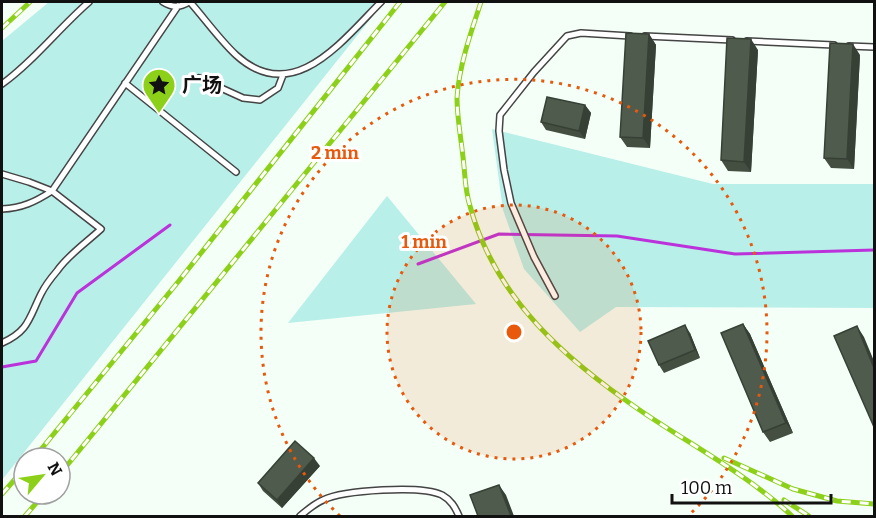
<svg xmlns="http://www.w3.org/2000/svg" width="876" height="518" font-family="Bitter,'Noto Sans SC',serif">
  <rect width="100%" height="100%" fill="#f4fff7"/>
  <!-- green -->
  <path fill="#b9efe9" d="M49 2H384L2 480V41Z
    M492 129 713 184H874V308L616 307 580 332 524 269 503 210Z
    M387 196 476 304 288 323Z"/>
  <g fill="none" stroke-linecap="round" stroke-linejoin="round">
    <!-- stream -->
    <path stroke="#bb32db" stroke-width="3" d="M418 264 499 234 617 236 735 254 874 250
      M2 367 36 361 77 293 170 225"/>
    <defs>
      <path id="lane" d="M163 2C172 8 180 8 189 2
        M190 2C205 19 219 39 236 55 293 107 342 41 381 2
        M645 36 732 40
        M747 41 834 45
        M849 46 874 47
        M199 78 243 98 260 100 278 88 283 75
        M125 83 236 172
        M2 84C34 61 59 28 89 2
        M2 174 29 182 52 191 101 229C87 242 68 255 57 271 51 278 45 286 41 294 29 318 29 331 2 343
        M2 209C22 208 35 202 52 191L178 6
        M555 296 534 257 511 203 504 170 499 131 500 115 534 72 567 36 581 33 630 36
        M300 516C307 510 314 504 323 500 344 490 421 485 442 495 451 500 455 507 459 516"/>
    </defs>
    <!-- lane casing -->
    <use href="#lane" stroke="#444" stroke-width="8"/>
    <!-- lane -->
    <use href="#lane" stroke="#fff" stroke-width="5"/>
    <defs>
      <path id="rail" d="M481 2C471 32 459 66 457 98 457 117 461 138 463 157 465 173 465 191 470 206 495 299 567 361 644 413 693 446 749 476 792 516
        M2 28 30 2
        M34 458 178 282 400 2
        M724 458 793 489 837 501 874 504
        M60 474 445 2
        M2 494 24 469
        M784 500 809 516
        M25 516 44 494"/>
    </defs>
    <!-- rail casing -->
    <use href="#rail" stroke="#8dd019" stroke-width="5"/>
    <!-- rail -->
    <use href="#rail" stroke="#fff" stroke-width="3" stroke-dasharray="9" stroke-linecap="butt"/>
  </g>
  <!-- wall -->
  <path fill="#444e41" d="M649 34 656 45 650 148 627 147 620 137Z
    M758 50 751 172 728 171 721 160Z
    M860 55 854 169 831 168 824 158Z
    M585 105 591 113 585 139 546 130 541 122Z
    M743 324 750 334 793 433 770 442 763 432Z
    M690 333 700 358 664 373 659 365Z
    M320 466 282 508 263 491 258 483Z"/>
  <!-- shaded-wall -->
  <path fill="#374035" d="M649 34 656 45 650 148 643 138Z
    M751 39 758 50 751 172 744 162Z
    M853 44 860 55 854 169 847 159Z
    M585 105 591 113 585 139 579 131Z
    M743 324 750 334 793 433 786 423Z
    M685 325 690 333 700 358 695 350Z
    M857 326 864 337 874 361V368Z
    M314 458 320 466 282 508 277 500Z
    M499 485 506 495 514 516H511Z"/>
  <!-- building -->
  <path fill="#4f5b4c" stroke="#374035" stroke-width="1.5" d="M626 33 649 34 643 138 620 137Z
    M727 38 751 39 744 162 721 160Z
    M830 43 853 44 847 159 824 158Z
    M547 97 585 105 579 131 541 122Z
    M743 324 786 423 763 432 721 333Z
    M685 325 695 350 659 365 648 341Z
    M857 326 874 368V427L834 336Z
    M295 441 314 458 277 500 258 483Z
    M499 485 511 516H478L470 495Z"/>
  <!-- distance rings -->
  <circle cx="514" cy="332" r="127" fill="#e8590c" fill-opacity=".12"/>
  <g fill="none" stroke="#e8590c" stroke-width="3" stroke-dasharray="3 6">
    <circle cx="514" cy="332" r="127"/>
    <path d="M340 516A253 253 0 1 1 688 516"/>
  </g>
  <!-- icons -->
  <defs>
    <symbol id="sight-pin" viewBox="-11 -11 22 30"><path d="M0 17L-7.5 6A9.5 9.5 0 1 1 7.5 6Z" fill="#8dd019" stroke="#fff"/><path d="M0-6L1.8-2.2L6-1.7L2.9 1.2L3.7 5.4L0 3.3L-3.7 5.4L-2.9 1.2L-6-1.7L-1.8-2.2Z" fill="#111"/></symbol>
  </defs>
  <g fill-rule="evenodd">
    <use href="#sight-pin" x="140" y="66" width="38" height="52"/>
  </g>
  <g text-anchor="middle" dominant-baseline="central" stroke-width="6" stroke-linejoin="round" paint-order="stroke">
    <!-- poi labels -->
    <g font-size="20" font-weight="bold" fill="#111" stroke="#fff" text-anchor="start">
      <text x="182" y="85">广场</text>
    </g>
  </g>
  <circle cx="514" cy="332" r="9" fill="#e8590c" stroke="#fff" stroke-width="3"/>
  <g font-size="18" text-anchor="middle" font-weight="bold" fill="#e8590c" stroke="#fff" stroke-width="6" stroke-linejoin="round" paint-order="stroke">
    <text x="335" y="159">2 min</text>
    <text x="424" y="248">1 min</text>
  </g>
  <!-- border -->
  <rect width="876" height="518" fill="none" stroke="#111111" stroke-width="6"/>
  <!-- north arrow -->
  <g transform="translate(42 476) rotate(61)"><circle r="28" fill="#ffffff" stroke="#a0a0a0" stroke-width="1.5"/>
  <path d="M0-4.5L10 22L0 15L-10 22Z" fill="#8dd019"/>
  <text y="-9" font-size="16" font-weight="bold" text-anchor="middle" fill="#111111">N</text>
  </g>
  <!-- scale -->
  <path d="M672 494v9h159v-9" fill="none" stroke="#111111" stroke-width="3"/>
  <text x="681" y="494" font-size="18" fill="#111111" stroke="#ffffff" stroke-width="4.5" paint-order="stroke">100 m</text>
</svg>
